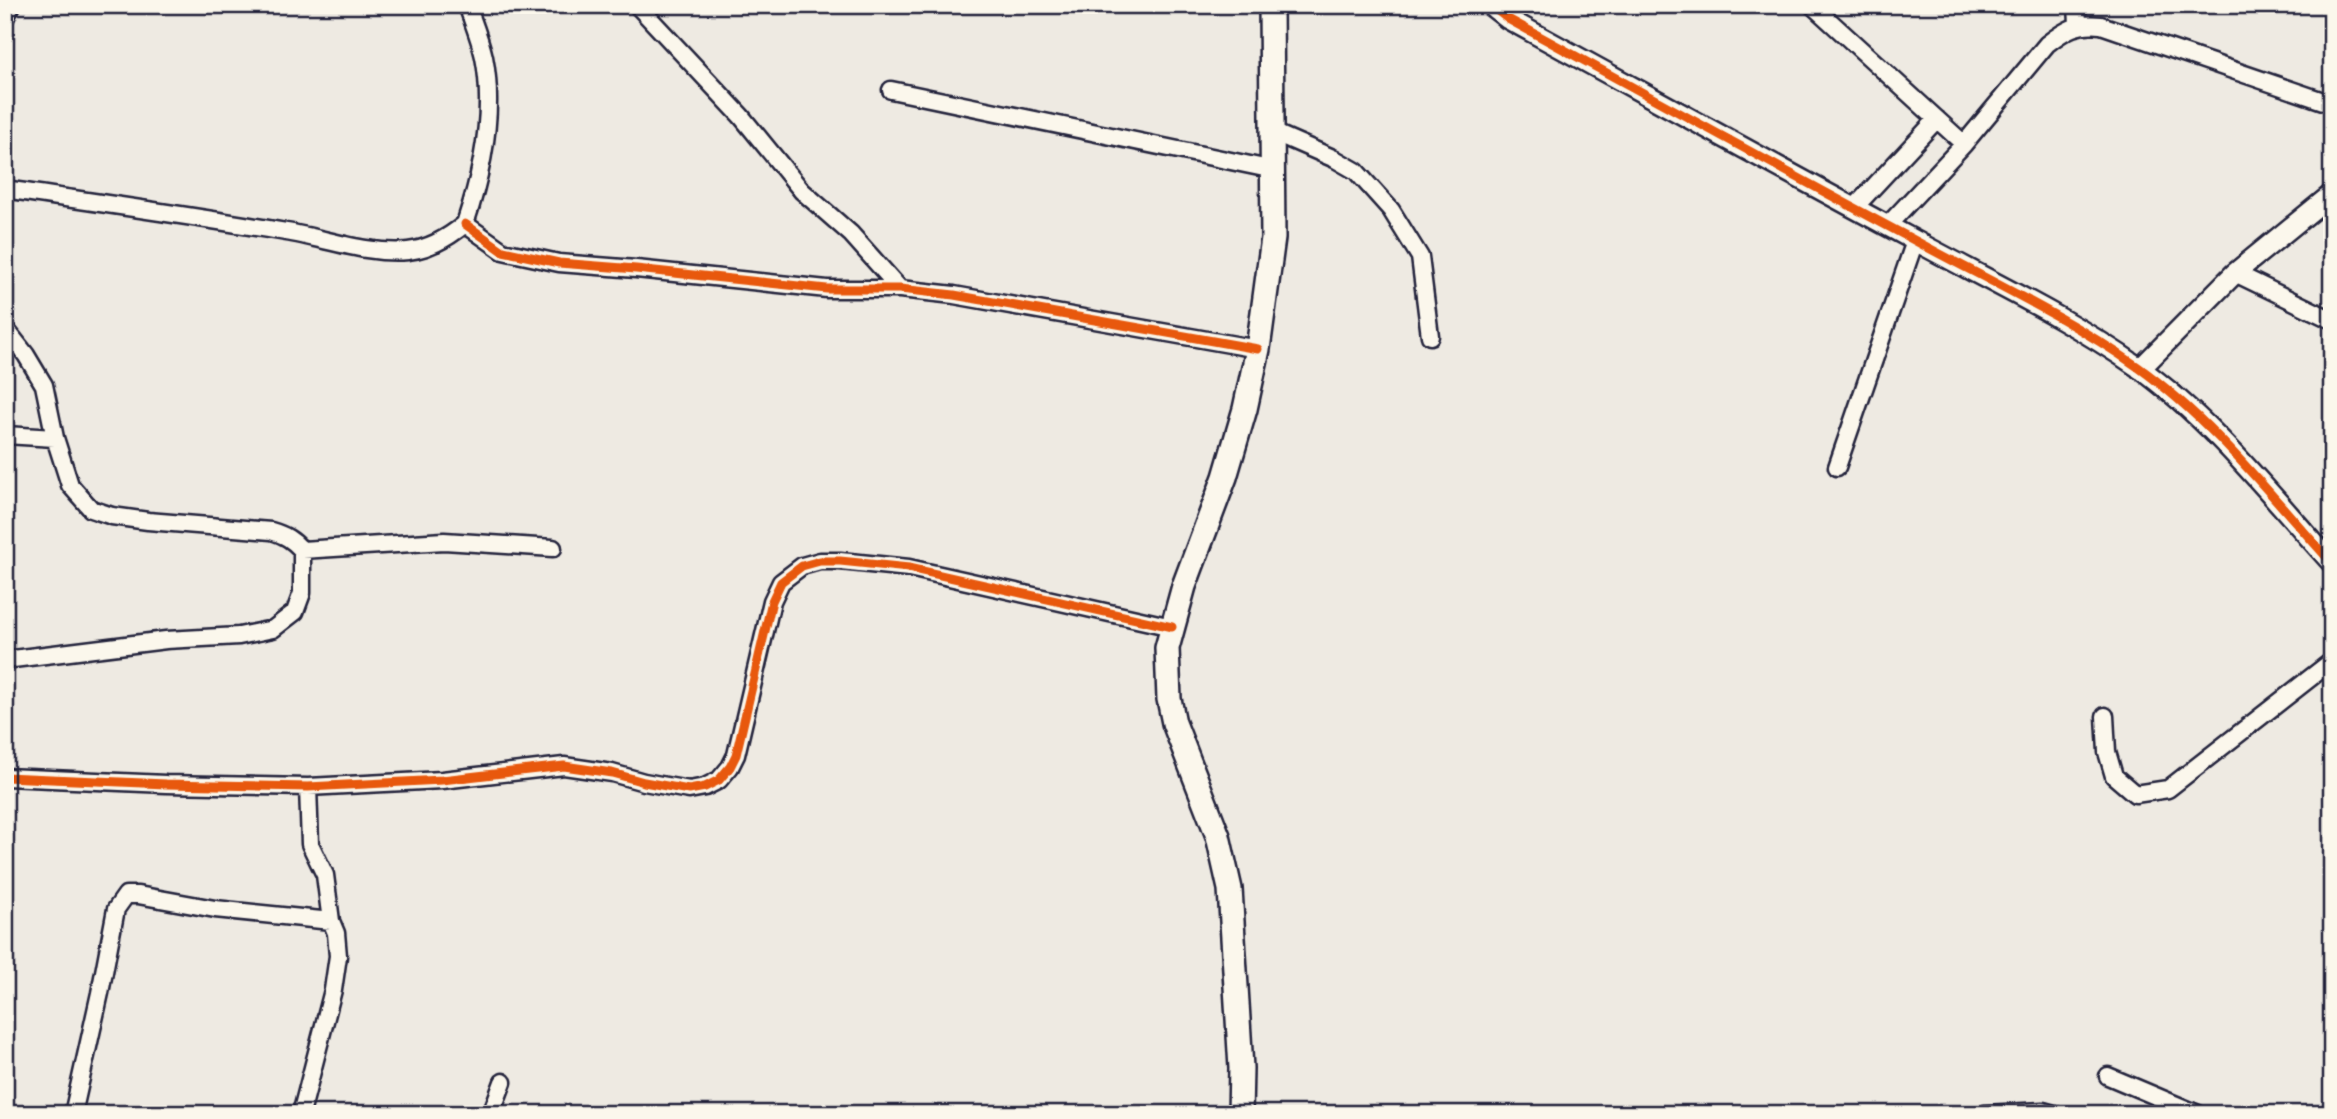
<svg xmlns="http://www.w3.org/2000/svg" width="2337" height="1119" font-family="Dekko,sans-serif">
  <rect width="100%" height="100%" fill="#eeeae2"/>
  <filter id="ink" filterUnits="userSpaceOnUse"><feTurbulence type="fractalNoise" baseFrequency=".0143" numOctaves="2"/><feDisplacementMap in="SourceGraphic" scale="14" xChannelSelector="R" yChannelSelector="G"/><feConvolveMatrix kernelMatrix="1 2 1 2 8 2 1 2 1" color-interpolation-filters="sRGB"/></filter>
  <g filter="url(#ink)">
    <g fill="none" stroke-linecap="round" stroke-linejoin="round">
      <defs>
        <path id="minor" d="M637 5 741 116 802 191 851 234 900 289
          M1812 5 1964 144
          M2077 5 2078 24
          M5 18 12 5
          M891 90 1274 170
          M1273 132 1335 159 1356 171 1391 210 1420 257 1430 336
          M5 189C99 203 193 216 286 232 325 238 368 255 408 251 429 249 449 237 465 224 482 173 495 112 484 57 480 39 473 22 467 5
          M1854 208 1937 119
          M465 224 503 251 559 263 636 269 827 289H900L954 295 1258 349
          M1887 226 1964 144 2047 44C2065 30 2078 22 2101 25L2332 104
          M2235 273 2332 320
          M5 328 26 355 44 385 55 438 70 485 91 509 112 516 148 521 271 531C285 535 293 540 302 550V593L295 612 273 629 239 636 166 640 5 660
          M5 435 55 438
          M1837 467 1915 241
          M302 550 444 541 553 548
          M2105 716 2107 752 2114 776 2135 794 2168 789 2332 661
          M5 777 166 784 308 787 442 780 564 766 612 773 644 782 689 790 705 787 719 780 730 767 736 755 772 601 781 582 802 566 820 561H840L909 568 1172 627
          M2108 1076 2198 1114
          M73 1114 100 993 116 909 126 895H138L215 909 331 921
          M301 1114 333 990 338 956 336 933 331 921 325 875 310 844 308 787
          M491 1114 503 1082
          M1985 1114 2043 1111 2054 1114"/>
        <path id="tertiary" d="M1490 5 1508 19C1642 92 1777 167 1912 239 1989 281 2067 317 2138 367 2212 420 2271 496 2332 563
          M2140 369 2235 273 2332 194"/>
        <path id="secondary" d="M1240 1114 1241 1068 1230 889 1218 836 1174 723 1169 699 1167 648 1184 586 1225 477 1245 409 1258 349 1273 238 1271 5"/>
      </defs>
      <!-- minor casing -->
      <use href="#minor" stroke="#22223b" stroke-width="21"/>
      <!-- tertiary casing -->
      <use href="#tertiary" stroke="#22223b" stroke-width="24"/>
      <!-- secondary casing -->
      <use href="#secondary" stroke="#22223b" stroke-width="28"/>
      <!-- minor -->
      <use href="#minor" stroke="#fbf7ec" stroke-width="16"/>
      <!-- tertiary -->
      <use href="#tertiary" stroke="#fbf7ec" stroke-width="19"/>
      <!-- secondary -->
      <use href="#secondary" stroke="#fbf7ec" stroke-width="23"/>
      <defs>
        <path id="cycleway" d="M1490 5 1508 19C1642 92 1777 167 1912 239 1989 281 2067 317 2138 367 2212 420 2271 496 2332 563
          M465 224 503 251 559 263 636 269 827 289H900L954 295 1258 349
          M5 777 166 784 308 787 442 780 564 766 612 773 644 782 689 790 705 787 719 780 730 767 736 755 772 601 781 582 802 566 820 561H840L909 568 1172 627"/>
      </defs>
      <!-- cycleway casing -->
      <use href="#cycleway" stroke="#fbf7ec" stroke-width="13"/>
      <!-- cycleway -->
      <use href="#cycleway" stroke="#e8590c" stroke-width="9"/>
    </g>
  </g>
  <!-- margin -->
  <rect width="2337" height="1119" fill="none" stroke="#fbf7ec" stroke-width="28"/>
  <rect x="14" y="14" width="2309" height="1091" fill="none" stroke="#22223b" stroke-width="2.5" filter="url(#ink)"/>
</svg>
